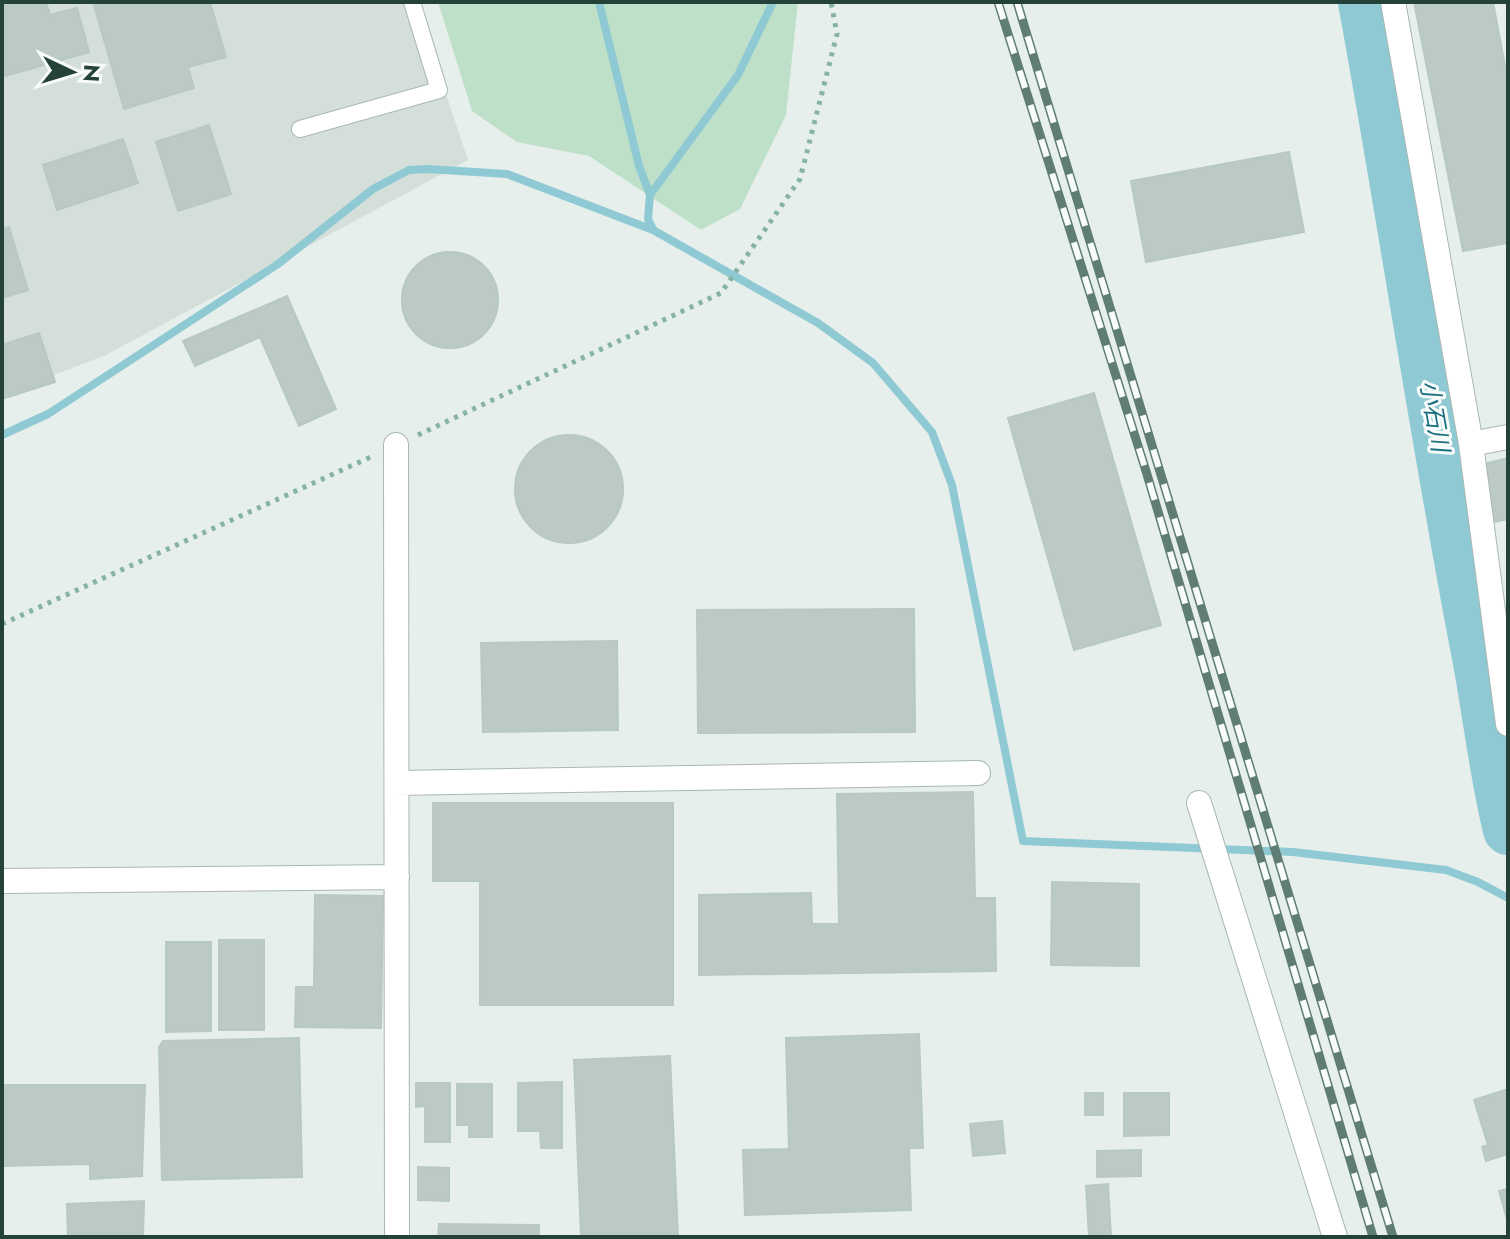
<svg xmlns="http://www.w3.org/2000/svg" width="1510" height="1239" font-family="Jost,'Noto Sans JP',sans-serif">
  <rect width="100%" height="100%" fill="#e6efeb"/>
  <!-- built -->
  <path fill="#d4dfda" d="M2 2H415L468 160 106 355 2 395Z"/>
  <!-- green -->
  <path fill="#bfe0c8" d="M438 2H798L786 115 740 209 701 230 589 156 517 142 472 111Z"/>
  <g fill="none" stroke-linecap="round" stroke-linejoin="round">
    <!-- stream -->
    <path stroke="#8ec9d4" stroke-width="8" d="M599 2 639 166 650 195 648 219 653 229
      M650 195 738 75 773 2
      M2 435 48 414 278 264 373 189 409 170 427 169 507 174 653 230 818 323 873 363 932 432 952 485 1023 841 1293 852 1446 870 1478 882 1508 898"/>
    <!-- river -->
    <path stroke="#8ec9d4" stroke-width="50" d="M1363 2C1403 220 1435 440 1477 657 1488 715 1494 773 1508 830"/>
  </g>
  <!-- building -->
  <path fill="#bbcac4" stroke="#b8c9c2" stroke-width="2" d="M2 2H46L50 15 77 8 89 52 2 77Z
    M93 2H210L226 57 188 67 194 88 124 109Z
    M1414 2H1493L1508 82V243L1463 251Z
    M209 125 231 194 178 211 156 142Z
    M123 139 138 183 57 210 43 165Z
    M1289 152 1304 232 1146 262 1131 181Z
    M9 227 28 290 2 298V229Z
    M402 300a48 48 0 1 1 96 0a48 48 0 1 1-96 0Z
    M287 296 336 409 299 426 260 337 195 366 183 341Z
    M39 333 55 382 2 399V345Z
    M1094 393 1161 625 1074 650 1008 418Z
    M515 489a54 54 0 1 1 108 0a54 54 0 1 1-108 0Z
    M1508 458V519L1494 522 1484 464Z
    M914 609 915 732 698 733 697 610Z
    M617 641 618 730 483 732 481 643Z
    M973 792 975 898H995L996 971 699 975V895L811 893 812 924H839L837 794Z
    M433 803H673V1005H480V881H433Z
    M1052 882 1139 884V966L1051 965Z
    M315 895 383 896 381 1028 295 1027 296 987H314Z
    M219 940H264V1030H219Z
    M166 942H211V1031L166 1032Z
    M919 1034 923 1148H909L911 1210 745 1215 743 1150 789 1149 786 1038Z
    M299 1038 302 1177 162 1180 159 1047 163 1041Z
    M670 1056 678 1237H581L574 1060Z
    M562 1082V1148H541L540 1131H518V1083Z
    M416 1083H450V1142H425V1106L416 1107Z
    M457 1084H492V1137H469V1125H457Z
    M2 1085H145L142 1176 90 1179V1164L2 1166Z
    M1508 1089V1154L1486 1161 1482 1147 1488 1145 1474 1100Z
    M1085 1093H1103V1115H1085Z
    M1124 1093H1169V1135L1124 1136Z
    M1002 1121 1005 1153 973 1156 970 1124Z
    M1141 1150V1176L1097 1177V1151Z
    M418 1167 449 1168V1201L418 1200Z
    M1108 1184 1111 1237H1089L1086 1186Z
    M1508 1189V1223L1499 1191Z
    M144 1201 143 1237H68L67 1204Z
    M439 1224 539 1225V1237H438Z"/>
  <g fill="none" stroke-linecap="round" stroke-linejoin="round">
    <defs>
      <path id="service" d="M300 129 439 90 412 2"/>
      <path id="minor" d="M1393 2 1471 444 1508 724
        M1471 444 1508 437
        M396 445 397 1237
        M397 783 978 773
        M2 881 397 877"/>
      <path id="tertiary" d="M1199 803 1335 1237"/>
    </defs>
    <!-- service casing -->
    <use href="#service" stroke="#a8b8b2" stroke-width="18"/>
    <!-- minor casing -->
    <use href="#minor" stroke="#a8b8b2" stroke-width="26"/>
    <!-- tertiary casing -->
    <use href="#tertiary" stroke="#a8b8b2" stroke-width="26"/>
    <!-- path -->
    <path stroke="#86b3a5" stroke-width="5" stroke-dasharray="4 6" stroke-linecap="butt" d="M418 435 721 293 800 179 837 34 831 2
      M2 624 373 456"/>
    <!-- service -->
    <use href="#service" stroke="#fff" stroke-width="16"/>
    <!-- minor -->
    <use href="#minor" stroke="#fff" stroke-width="24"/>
    <!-- tertiary -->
    <use href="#tertiary" stroke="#fff" stroke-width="24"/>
    <defs>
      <path id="rail" d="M998 2 1146 471 1373 1237
        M1017 2 1393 1237"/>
    </defs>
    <!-- rail casing -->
    <use href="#rail" stroke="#5f7d75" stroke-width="9"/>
    <!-- rail -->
    <use href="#rail" stroke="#f7fbf9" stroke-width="6" stroke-dasharray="18" stroke-linecap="butt"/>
  </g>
  <g text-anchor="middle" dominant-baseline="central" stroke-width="6" stroke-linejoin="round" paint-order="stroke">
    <!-- water labels -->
    <g font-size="24" font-style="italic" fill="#1c6f80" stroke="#f7fbf9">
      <text transform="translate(1435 416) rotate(80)">小石川</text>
    </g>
  </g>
  <!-- border -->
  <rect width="1510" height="1239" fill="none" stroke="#24423a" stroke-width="8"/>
  <!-- north arrow -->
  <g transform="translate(72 72) rotate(94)" stroke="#f7fbf9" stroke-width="6" paint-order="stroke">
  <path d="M0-6L14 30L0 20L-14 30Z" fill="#24423a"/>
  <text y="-12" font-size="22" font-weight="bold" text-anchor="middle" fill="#24423a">N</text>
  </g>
</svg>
